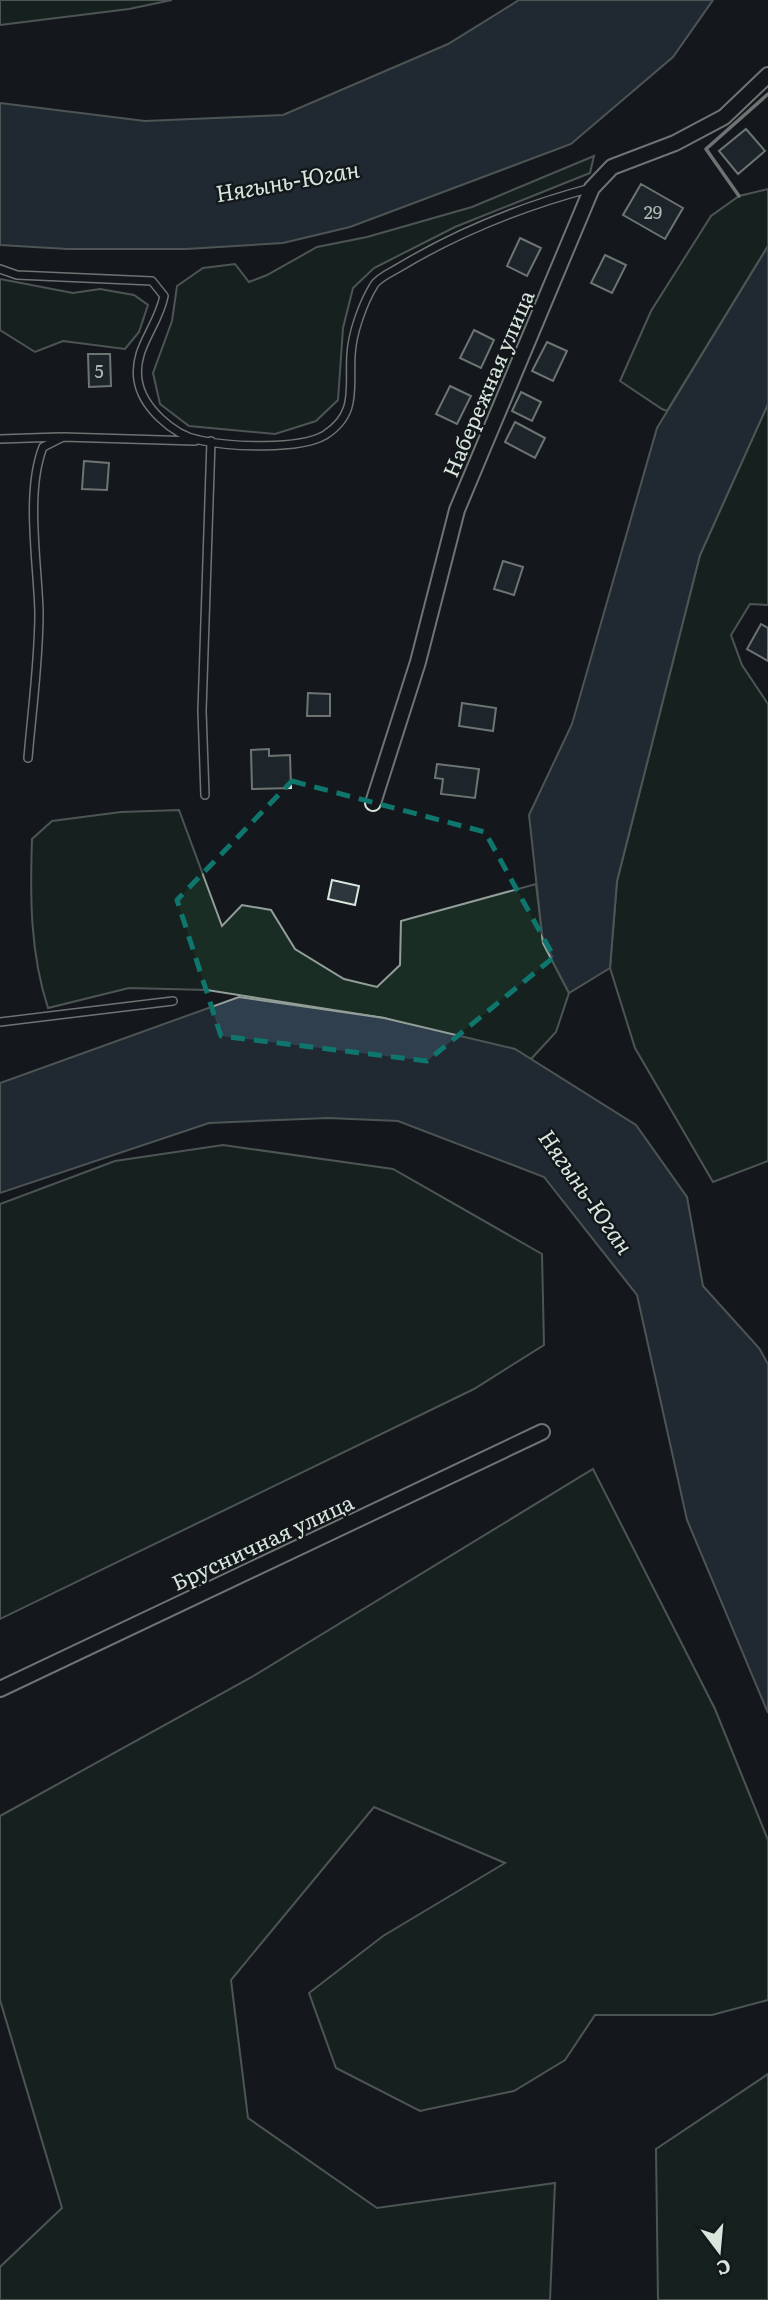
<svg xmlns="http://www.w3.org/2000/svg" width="768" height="2300" font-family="Literata,serif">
  <rect width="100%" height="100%" fill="#14181c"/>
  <!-- green -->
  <path fill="#1a2d24" stroke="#939e99" stroke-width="2" d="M0 0H172L129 9 0 25Z
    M594 156 590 173 455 227 374 268 353 288 343 328 338 400 316 421 275 434 189 426 160 404 153 373 172 321 177 286 203 268 235 264 249 282 267 275 317 247 367 237 472 207Z
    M768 189V246L667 411 662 409 620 381 651 311 711 216 739 196Z
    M0 279 73 293 100 289 134 295 148 305 139 332 125 349 63 341 35 352 0 330Z
    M768 404V605L750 604 731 635 742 665 768 704V1161L713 1182 635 1048 610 968 617 881 700 555Z
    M179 810 222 926 242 905 271 910 295 949 344 979 377 987 400 965 401 921 536 884 543 943 569 993 556 1032 531 1059 384 1018 207 990 129 988 48 1008C30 953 30 896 32 839L52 821 121 812Z
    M223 1145 393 1169 542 1254 544 1345 474 1389 0 1619V1204L115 1161Z
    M593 1469 715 1709 768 1840V2000L712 2015H595L565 2060 514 2091 420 2111 336 2068 309 1993 383 1936 505 1863 374 1807 231 1980 248 2118 377 2208 555 2183 550 2300H0V2267L62 2208 0 2000V1816L250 1678Z
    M768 2074V2300H658L656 2149Z"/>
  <!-- water -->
  <path fill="#2f3f4d" stroke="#939e99" stroke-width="2" d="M519 0H713L673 57 571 144 350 227 283 243 186 249H67L0 245V103L145 121 283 115 448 44Z
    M768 246V404L700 555 617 881 610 968 569 993 543 943 529 815 572 724 657 428Z
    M239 997 384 1018 515 1049 636 1125 687 1197 703 1286 759 1348 768 1364V1713L687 1520 637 1295 544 1177 398 1121 328 1118 209 1123 0 1193V1083Z"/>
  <!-- building -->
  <path fill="#2c363c" stroke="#d8e6dc" stroke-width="2" d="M746 129 765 151 738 174 719 151Z
    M641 184 683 208 665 239 623 215Z
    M520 238 541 248 527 276 507 266Z
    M605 255 626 265 612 293 591 283Z
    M474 330 494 340 481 368 460 358Z
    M547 342 567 351 553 381 532 371Z
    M88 354H110L111 386 89 387Z
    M450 386 471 396 457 424 436 414Z
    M521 392 541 402 532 421 512 411Z
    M515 422 545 438 535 458 505 442Z
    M84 461 109 463 107 490 82 489Z
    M503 561 523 567 514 595 494 589Z
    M761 624 768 628V661L747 649Z
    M308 693 330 694V716H307Z
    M462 703 496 708 493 731 459 726Z
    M269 749V756L290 755 291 788 252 789 251 750Z
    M437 764 479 769 475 798 441 794 443 779 435 778Z
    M332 880 359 886 355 905 328 899Z"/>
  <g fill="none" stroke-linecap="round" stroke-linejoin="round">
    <defs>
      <path id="service" d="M0 269 17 275 152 281 164 296C158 327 133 348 138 380 142 407 173 435 199 440 229 447 300 450 325 435 358 414 349 388 351 355 352 333 363 303 374 285 379 277 392 272 400 267 460 231 523 206 591 188
        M0 439 59 437
        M28 758C32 710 39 661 39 613 38 564 25 493 43 447L63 437 195 441
        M205 795 202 711 211 441
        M0 1022 173 1001"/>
      <path id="minor" d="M373 803 418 662 457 510 592 188 612 167 675 143 724 117 768 75
        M0 1689 542 1432"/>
    </defs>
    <!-- service casing -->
    <use href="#service" stroke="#d8e6dc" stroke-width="10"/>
    <!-- minor casing -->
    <use href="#minor" stroke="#d8e6dc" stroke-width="18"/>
    <!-- service -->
    <use href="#service" stroke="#14181c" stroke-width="7"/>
    <!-- minor -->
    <use href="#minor" stroke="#14181c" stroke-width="14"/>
    <!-- wall -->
    <path stroke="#d8e6dc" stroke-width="3.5" d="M739 196 706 149 768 94"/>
  </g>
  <!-- marked area -->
  <path d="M0 0H768V2300H0ZM292 781 485 832 554 957 427 1061 221 1036 177 900Z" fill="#14181c" fill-opacity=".55" fill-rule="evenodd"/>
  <path fill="none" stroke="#0f766e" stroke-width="5" stroke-dasharray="14 9" stroke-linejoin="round" d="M292 781 485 832 554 957 427 1061 221 1036 177 900Z"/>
  <g text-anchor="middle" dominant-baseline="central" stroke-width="5" stroke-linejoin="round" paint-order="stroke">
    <!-- number labels -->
    <g font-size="18" fill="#adbab4">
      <text x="653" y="211">29</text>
      <text x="99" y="370">5</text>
    </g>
    <!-- street labels -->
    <g font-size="21" fill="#d8e6dc" stroke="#14181c">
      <text transform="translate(487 383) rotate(-67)">Набережная улица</text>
      <text transform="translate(262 1541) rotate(-25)">Брусничная улица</text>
    </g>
    <!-- water labels -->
    <g font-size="23" font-style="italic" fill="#d8e6dc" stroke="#14181c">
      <text transform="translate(287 180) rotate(-10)">Нягынь-Юган</text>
      <text transform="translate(587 1191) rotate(55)">Нягынь-Юган</text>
    </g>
  </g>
  <!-- north arrow -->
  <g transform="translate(719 2251) rotate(164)" stroke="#14181c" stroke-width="5" paint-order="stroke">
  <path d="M0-5L12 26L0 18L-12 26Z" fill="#d8e6dc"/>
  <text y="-10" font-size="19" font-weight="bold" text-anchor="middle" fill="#d8e6dc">С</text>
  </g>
</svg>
